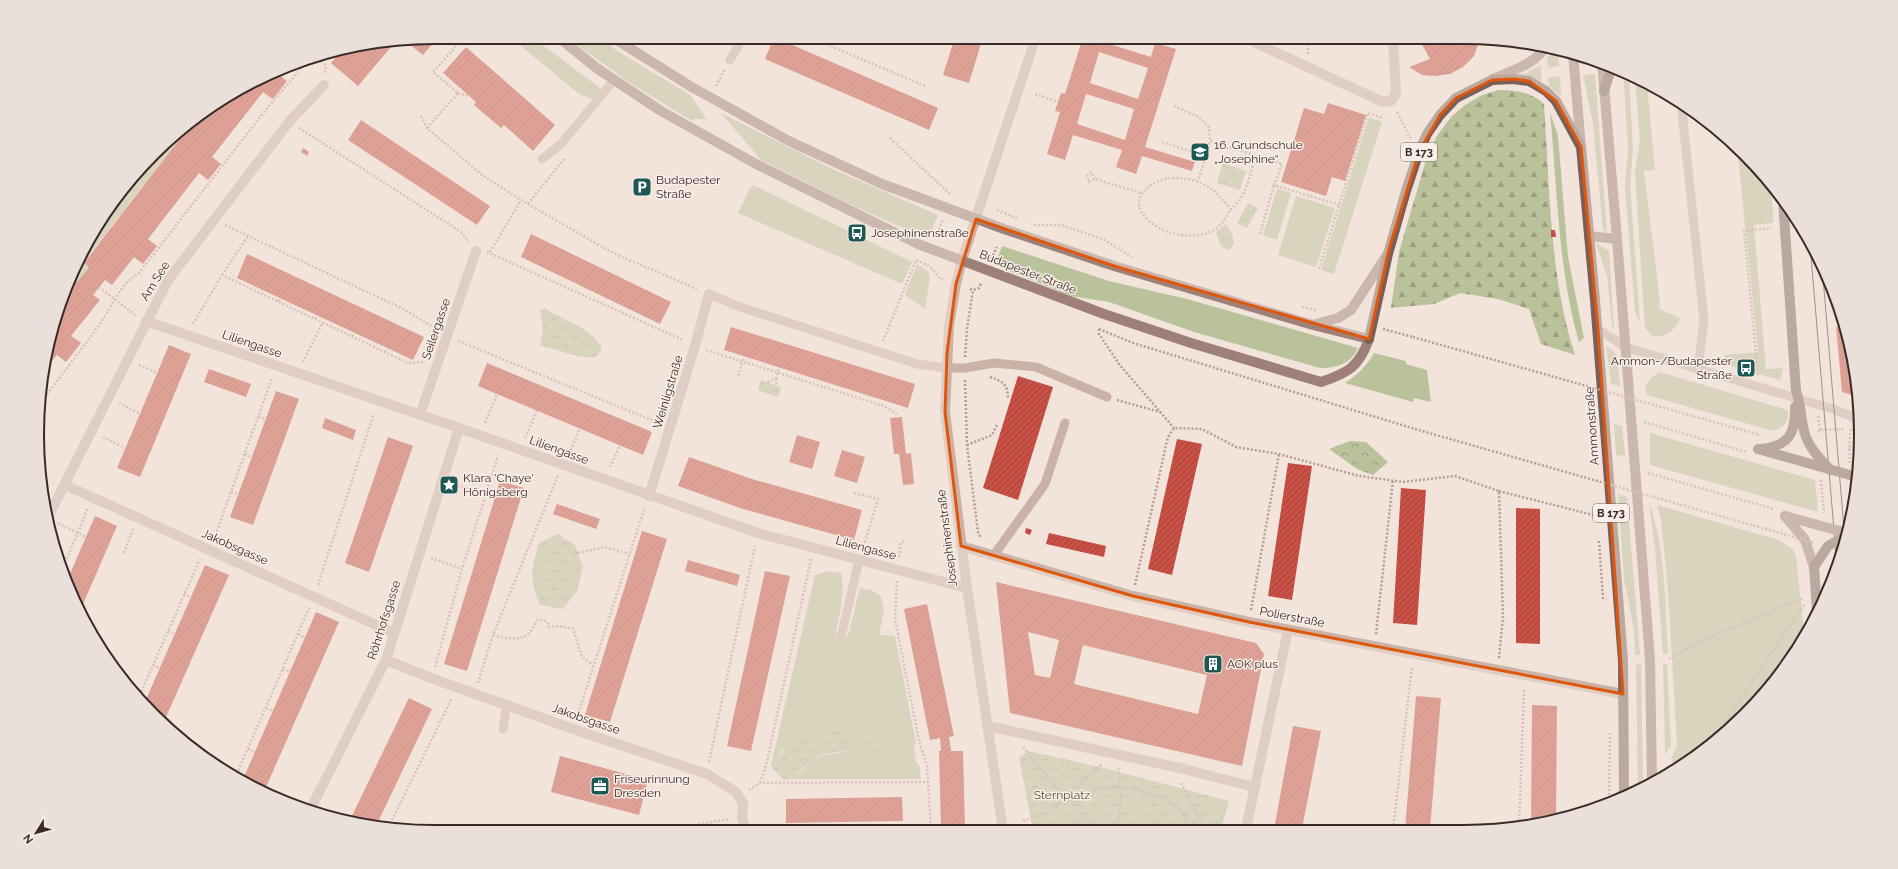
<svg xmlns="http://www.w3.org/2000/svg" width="1898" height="869" font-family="Raleway,sans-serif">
  <defs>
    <pattern id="forest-firs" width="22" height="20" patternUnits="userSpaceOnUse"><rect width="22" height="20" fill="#bac29b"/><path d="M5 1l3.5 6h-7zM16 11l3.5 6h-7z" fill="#989e7e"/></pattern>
    <pattern id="park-crowns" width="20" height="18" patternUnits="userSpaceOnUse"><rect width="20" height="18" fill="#bac29b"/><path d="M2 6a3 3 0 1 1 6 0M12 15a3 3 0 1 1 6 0" fill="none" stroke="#989e7e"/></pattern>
    <pattern id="building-hatch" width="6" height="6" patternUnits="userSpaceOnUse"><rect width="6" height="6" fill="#c85044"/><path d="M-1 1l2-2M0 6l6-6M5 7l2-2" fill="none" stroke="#a34339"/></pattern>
  </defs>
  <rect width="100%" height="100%" fill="#f2e4db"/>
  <!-- grass -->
  <path fill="#bac29b" d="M510 37H532L604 91 596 101 579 94Z
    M566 37H599L619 52 690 95 707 119H694L692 121 630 83Z
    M1555 49 1558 50 1559 66 1548 68 1547 58Z
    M1541 65 1542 82 1527 75 1514 76 1526 73Z
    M1623 72 1629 74 1633 149 1630 186 1640 322 1635 312 1625 186 1628 149Z
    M1595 74 1607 233 1603 230 1593 124 1583 75Z
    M1560 76 1561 97 1549 86 1548 78Z
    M1635 77 1647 84 1655 170 1644 171 1660 302 1659 309 1678 317 1680 319C1674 331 1666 338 1652 336L1645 328 1635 172 1640 140Z
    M1550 112 1558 136 1568 257 1584 338 1579 342C1558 270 1557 186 1550 112Z
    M721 113 830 168 938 215 928 239 845 202 761 160Z
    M1369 117 1382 122 1334 274 1321 270Z
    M196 118 84 262 89 267 77 282 71 277 90 236 135 173 173 135Z
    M1737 147 1744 153 1772 187 1773 223 1754 225 1766 369 1783 368 1780 380 1727 365 1724 355 1758 352Z
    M753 185 912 262 902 284 738 213 750 188Z
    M1277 189 1291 193 1277 240 1263 235Z
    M1296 196 1335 208 1316 267 1278 255Z
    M1596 243 1609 251 1614 329 1612 326 1607 276Z
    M1002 246 1109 281 1187 299 1358 348C1351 364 1337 368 1320 368L1194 332 1109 302 1071 296 995 265Z
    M917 264 928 271 930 277 925 309 905 295Z
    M1606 345 1617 355 1620 386 1611 384Z
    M1374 353 1406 361V364L1427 370 1431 402 1414 398 1413 402 1345 383C1357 375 1367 366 1374 353Z
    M1660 372 1788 410C1789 422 1785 427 1773 431L1647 395 1645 387 1651 378Z
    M1614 424 1622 426 1625 456 1616 455Z
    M1650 433 1815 480 1818 512 1650 465Z
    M1618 494 1627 497 1640 655H1635L1634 630 1624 579Z
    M1649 503C1666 547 1665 607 1668 654H1663L1655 549Z
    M1657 505 1779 540 1793 550 1796 556 1804 632 1779 676 1706 750 1673 769 1672 757 1677 745 1668 590 1661 519Z
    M827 571 841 573C846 594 839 613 836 634L848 636 860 588 871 590 881 596 884 609 879 635 895 636 916 743 914 746 916 756 914 759 919 765 921 779H790L801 772 812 760 825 755 854 750 878 754 876 738 850 731 821 729 781 750 773 769 771 765 815 575Z
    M1641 664 1643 786 1638 789 1636 665Z
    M1663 664H1667L1671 745 1665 755Z"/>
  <!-- forest -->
  <path fill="url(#forest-firs)" d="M1499 90C1516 90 1531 92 1544 104 1550 188 1549 275 1575 355L1541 344 1529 309 1498 299 1460 293 1434 304 1391 308 1399 252 1426 160 1437 136 1451 117 1465 105 1482 95Z"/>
  <!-- park -->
  <path fill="url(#park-crowns)" d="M1223 163 1246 171 1240 190 1217 183Z
    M1248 203 1258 208 1247 228 1237 223Z
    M1226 224 1232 233 1234 244 1231 248 1227 250 1221 246 1216 232Z
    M545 309C563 319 590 328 601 346V351L596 357H584L573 355 540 345 543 328 540 311Z
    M761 380 781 387 778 397 758 390Z
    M1350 441 1366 442 1388 462 1373 475 1357 469 1329 449Z
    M558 534 575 545 583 567 577 591 563 609 540 605C529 579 531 570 539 543Z
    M821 729 851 731 876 738 878 754C857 751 833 748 814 759 802 766 799 779 784 780L773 769C784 743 793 736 821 729Z
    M1028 751 1100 767 1229 801 1221 829 1033 830 1019 757Z"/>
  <!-- building -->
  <path fill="url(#building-hatch)" fill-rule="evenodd" d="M434 37H438L423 55 404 40Z
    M774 37 938 108 929 130 765 59Z
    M955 37H983L969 83 943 75Z
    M1083 37H1104L1103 42 1151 57 1155 43 1176 49 1145 147 1195 162 1192 171 1142 156 1136 174 1116 167 1122 150 1073 135 1065 160 1047 154 1060 112 1055 111 1061 93 1065 94ZM1099 52 1148 68 1138 99 1090 83ZM1086 94 1134 109 1125 140 1077 124Z
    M1418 37H1464L1480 39 1474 56 1463 67 1450 74 1435 76 1422 75 1409 67 1430 59Z
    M396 41 358 86 331 63 344 48 357 45Z
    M466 47 555 125 533 151 504 125 501 128 474 105 476 102 443 73Z
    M280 70 278 74 287 81 273 99 263 92 212 157 221 164 208 180 199 173 148 239 157 246 143 264 134 257 112 285 105 280 93 295 100 300 71 336 81 343 66 362 57 355 43 372 45 357 58 307 71 277 77 282 83 275 89 267 84 263 196 118 236 90Z
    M1328 103 1366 115 1345 181 1332 177 1326 196 1281 182 1304 108 1324 114Z
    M361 120 490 206 477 225 348 140Z
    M303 148 309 152 307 156 301 152Z
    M1551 230H1555L1556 237H1551Z
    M531 234 671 302 660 324 521 257Z
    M247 254 424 337 413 360 237 278Z
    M1844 326 1853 357 1857 395 1855 396 1842 392 1836 327Z
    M731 327 915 384 908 408 724 350Z
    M169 345 191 354 140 477 117 468Z
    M487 363 652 432 643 455 478 386Z
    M209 369 251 384 246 397 204 382Z
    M1018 376 1053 387 1018 500 983 488Z
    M276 391 299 399 253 525 230 517Z
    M902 417 906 454 911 453 914 484 903 485 899 454H894L890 418Z
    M325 418 356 430 353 440 322 428Z
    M797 435 820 442 812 469 789 462Z
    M388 437 413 446 369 572 345 563Z
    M1177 439 1202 444 1172 575 1148 569Z
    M842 450 865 457 857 483 834 476Z
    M689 457 752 479 862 510 854 540 743 509 678 486Z
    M1288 463 1312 466 1292 600 1268 596Z
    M500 481 524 488 467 671 444 664Z
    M1401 488 1426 490 1417 625 1393 623Z
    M557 504 600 519 596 529 553 514Z
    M1516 508 1540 509V644L1516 643Z
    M95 516 117 526 80 611 67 581Z
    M1026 528 1032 530 1030 535 1025 533Z
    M642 531 667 539 610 722 585 715Z
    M1049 533 1106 546 1104 557 1046 544Z
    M688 560 740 575 737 586 685 571Z
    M205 565 229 575 163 724 144 704Z
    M765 571 790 576 751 751 727 746Z
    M996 582 1256 643 1264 654 1242 766 1010 713ZM1028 632 1059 640 1050 678 1035 675ZM1083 645 1207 675 1198 714 1074 684Z
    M927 604 954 736 949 737 951 751H963L965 829H941L939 751H941L940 738 930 740 904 609Z
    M316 612 339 622 266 787 244 777Z
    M1416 696 1441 698 1430 829H1405Z
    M409 698 432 709 376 826 349 822Z
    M1532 705 1557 706 1556 818 1531 824Z
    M1293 726 1321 731 1302 829H1274Z
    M560 756 648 780 639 815 551 792Z
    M902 797 903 821 786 823V799Z"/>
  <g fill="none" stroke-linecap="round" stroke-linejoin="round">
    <!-- path -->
    <path stroke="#b69c91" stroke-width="2.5" stroke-dasharray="2 2" stroke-linecap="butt" d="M809 37 925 86
      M341 49 342 50
      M1308 54V37
      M315 56 326 65 325 74
      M716 86 725 69
      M458 93 470 96
      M1035 94 1058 102
      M1174 106 1199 117 1209 127 1210 141 1282 164 1274 185 1339 205
      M1397 112 1411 139
      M421 116 427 128 482 175 521 200 613 253 697 289
      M299 128 461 232 469 242
      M427 128 458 93 433 72 464 37
      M890 138 950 194
      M1162 142 1206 156 1198 181
      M1206 156 1210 141
      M1095 179 1091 172 1087 176 1089 182 1095 179 1141 193
      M528 204 565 158
      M997 210 1019 219
      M1231 210C1216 190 1203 179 1176 178 1162 177 1137 188 1139 205 1140 215 1153 225 1161 229 1176 236 1198 239 1214 230 1221 226 1225 219 1229 212 1234 205 1240 201 1244 193 1249 181 1252 168 1256 156
      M225 225 403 309 436 329
      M1034 225H1061L1103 239 1132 257
      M1260 234 1274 185
      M936 237 943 219
      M487 252 683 340
      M490 252 521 200
      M991 259 997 247
      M75 269 83 275
      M1319 269 1368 113 1383 118
      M222 275 248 236
      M99 287 135 315
      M970 289 973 290 979 288 981 283
      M278 301 280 298
      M1302 307 1316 310
      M315 319 317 315
      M193 324 222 275 408 363 424 362
      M1099 329 1133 343 1176 356 1415 429
      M1099 329V334L1119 364 1174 428
      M1383 329 1413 337
      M352 336 354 332
      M458 341 659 423
      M883 341 916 260C921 262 926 264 931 268 936 272 936 277 943 279
      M706 350 884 406 897 414
      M385 352 387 348
      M965 357 967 329 973 290
      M303 362 323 322
      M139 365 157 373
      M1758 375 1744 231 1772 228
      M738 376 744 357
      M990 377C1002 381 1008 384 1008 398
      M776 378 777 385
      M965 380 967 445 978 532 981 538
      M768 382 776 378 779 368
      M1117 400 1160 412
      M119 403 140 414
      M40 404C61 375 85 346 105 316 115 300 122 283 139 273L268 107 311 57
      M259 416 265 419
      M1818 416 1820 430
      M1644 422 1747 452
      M485 423 497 394
      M1818 432 1820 430 1844 429
      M103 437 126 448
      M525 438 537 411
      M967 445 992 435 998 423
      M1849 448 1859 451
      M245 454 251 457
      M569 454 580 428
      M1850 463 1849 448 1851 428
      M610 467 620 445
      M1648 473 1774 509
      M1821 480 1824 513
      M454 484 485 496
      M1852 488 1854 505
      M1499 491 1597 516
      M231 492 238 494
      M854 493 878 499 863 548
      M58 523 86 537
      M214 539 272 378
      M1599 541 1603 598 1606 600
      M124 553 133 529
      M578 553 605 547 629 554
      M899 557 901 543 905 541
      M431 558 462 569
      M62 570 88 508
      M64 576 68 577
      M897 581 895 619 919 741 927 766 931 830
      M318 585 374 413
      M1135 585 1166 445 1168 437 1174 428 1202 429 1236 447 1279 454 1359 476 1403 482 1455 476 1499 491 1503 617 1499 658
      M184 594 191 598
      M1251 610 1279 454
      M168 631 174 634
      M298 634 305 638
      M1376 634 1393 480
      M493 635C505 638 523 643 532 630 534 627 535 623 538 620H544L549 624V627L559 626 573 629 582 657 593 665
      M1669 659 1699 642 1803 598
      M153 665 160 668
      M435 667 462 569 498 456
      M283 669 290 672
      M478 683 493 635 558 475
      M138 699 200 559
      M138 699 145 701
      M266 708 273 711
      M577 717 645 507
      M1023 747 1065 797 1078 803
      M248 749 255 752
      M1707 749 1804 605
      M709 762 755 546
      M235 778 309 608
      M760 783 766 766 811 559
      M1181 783 1206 830
      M256 789 292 805
      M749 790 760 783 929 782
      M1609 803 1610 732
      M1023 821 1050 811 1102 764
      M392 828V820L452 698
      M1188 828 1192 830
      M1519 828 1524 688
      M1393 829 1412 666
      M1483 829H1485
      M1098 830 1082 816 1078 803C1099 769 1195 797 1187 830
      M1117 830 1121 798 1118 767
      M659 831 730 819"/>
    <!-- service -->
    <path stroke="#cbb2a7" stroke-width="9" d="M730 60 743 37
      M1681 102 1704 320 1698 369
      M542 159 561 144 614 80
      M709 294 740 307 917 364 947 368H965L994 363 1036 367 1107 397
      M1598 329 1625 347 1833 409 1860 420
      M994 555 1045 484 1065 423
      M842 633 859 560
      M503 729 507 704"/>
    <!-- minor -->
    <path stroke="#cbb2a7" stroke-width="10" d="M1243 37 1383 102 1391 101 1396 93 1393 37
      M146 321 459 428 758 533 967 588
      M420 415 476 251
      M65 485 394 633
      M649 496 695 346 709 294
      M48 517 168 280 289 122 324 85
      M961 546 1133 596 1249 622 1623 694
      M386 660 431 678 573 729 707 774 736 792 743 803 742 817 745 831
      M988 726 1184 769 1254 787
      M310 810 386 660 459 428
      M1246 829 1288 630
      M1003 830 967 588 945 412 949 326 956 284 962 260 1036 37"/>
    <!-- secondary -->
    <path stroke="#9e8078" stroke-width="10" d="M558 37 598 69 661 111 756 164 918 244 1104 314 1191 343 1321 382C1348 373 1359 367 1369 339L1313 325 1114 266 1004 229 882 184 789 141 690 86 612 37
      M1573 54 1581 147
      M1602 63 1617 239 1650 660 1652 781
      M1493 79C1511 71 1536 64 1546 46
      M1589 236 1617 239
      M1316 324 1338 318 1351 310 1387 255
      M1785 516 1805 540 1814 567"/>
    <!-- primary -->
    <path stroke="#795f58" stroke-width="10" d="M1604 91 1612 66
      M1783 200 1796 391
      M1369 339 1388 254 1406 191 1419 152 1427 134 1440 115 1456 98 1492 80 1513 79 1529 81 1546 91 1556 101 1581 147 1595 300 1623 661 1624 797"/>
    <!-- tram -->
    <path stroke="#372a28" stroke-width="1" d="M1810 244 1837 566
      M1822 265 1845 541"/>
    <!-- path-bridge -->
    <path stroke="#b69c91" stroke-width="2.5" stroke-dasharray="2 2" stroke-linecap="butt" d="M1413 337 1760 435
      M1415 429 1815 543"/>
    <!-- secondary-bridge -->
    <path stroke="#9e8078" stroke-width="10" d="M1785 516 1847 533"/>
    <!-- primary-bridge -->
    <path stroke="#795f58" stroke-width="10" d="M1796 391C1802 407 1800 419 1805 434 1809 448 1821 460 1830 470
      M1758 449 1857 477
      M1761 449C1789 446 1796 433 1795 407
      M1817 611 1814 567 1828 546 1847 535"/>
  </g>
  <!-- marked area -->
  <path d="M0 0H1898V869H0ZM1513 79 1529 81 1556 101 1581 147 1598 329 1623 694 1249 622 1133 596 961 546 945 412 947 353 956 284 976 219 1114 266 1369 339 1389 249 1419 152 1440 115 1456 98 1492 80Z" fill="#f2e4db" fill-opacity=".55" fill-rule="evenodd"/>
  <path fill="none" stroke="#df570d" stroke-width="3" stroke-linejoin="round" d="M1513 79 1529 81 1556 101 1581 147 1598 329 1623 694 1249 622 1133 596 961 546 945 412 947 353 956 284 976 219 1114 266 1369 339 1389 249 1419 152 1440 115 1456 98 1492 80Z"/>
  <!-- icons -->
  <defs>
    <symbol id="school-square" viewBox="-11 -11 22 22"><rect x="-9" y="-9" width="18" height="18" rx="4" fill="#1d5954" stroke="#faefe8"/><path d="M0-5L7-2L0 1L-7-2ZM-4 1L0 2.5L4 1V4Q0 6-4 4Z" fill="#fff"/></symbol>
    <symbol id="parking-square" viewBox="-11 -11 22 22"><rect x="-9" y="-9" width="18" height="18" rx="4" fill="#1d5954" stroke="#faefe8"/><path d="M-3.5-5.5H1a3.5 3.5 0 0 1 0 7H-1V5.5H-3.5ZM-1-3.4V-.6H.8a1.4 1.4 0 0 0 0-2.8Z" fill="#fff"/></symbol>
    <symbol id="bus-square" viewBox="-11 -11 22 22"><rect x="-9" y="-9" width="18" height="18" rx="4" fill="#1d5954" stroke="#faefe8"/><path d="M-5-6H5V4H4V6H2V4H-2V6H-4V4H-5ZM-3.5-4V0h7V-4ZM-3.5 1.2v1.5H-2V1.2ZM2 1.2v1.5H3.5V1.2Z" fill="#fff"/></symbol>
    <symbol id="sight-square" viewBox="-11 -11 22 22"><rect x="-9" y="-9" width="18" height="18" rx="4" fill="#1d5954" stroke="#faefe8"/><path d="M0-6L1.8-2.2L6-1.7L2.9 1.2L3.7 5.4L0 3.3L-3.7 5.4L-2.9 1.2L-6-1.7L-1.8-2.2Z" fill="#fff"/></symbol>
    <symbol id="building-square" viewBox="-11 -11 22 22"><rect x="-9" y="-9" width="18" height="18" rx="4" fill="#1d5954" stroke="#faefe8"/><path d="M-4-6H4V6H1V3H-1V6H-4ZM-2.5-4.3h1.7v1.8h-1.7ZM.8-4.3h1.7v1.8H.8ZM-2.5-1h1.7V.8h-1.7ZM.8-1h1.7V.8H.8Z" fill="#fff"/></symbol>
    <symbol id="office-square" viewBox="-11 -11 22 22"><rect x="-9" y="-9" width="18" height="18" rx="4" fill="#1d5954" stroke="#faefe8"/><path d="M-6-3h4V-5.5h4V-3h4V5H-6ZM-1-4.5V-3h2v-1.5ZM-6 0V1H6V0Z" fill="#fff"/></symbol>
  </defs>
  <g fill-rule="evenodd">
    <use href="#school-square" x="1189" y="141" width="22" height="22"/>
    <use href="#parking-square" x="631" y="176" width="22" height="22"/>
    <use href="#bus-square" x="846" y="222" width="22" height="22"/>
    <use href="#bus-square" x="1735" y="357" width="22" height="22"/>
    <use href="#sight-square" x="438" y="474" width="22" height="22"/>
    <use href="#building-square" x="1202" y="653" width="22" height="22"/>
    <use href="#office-square" x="589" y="775" width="22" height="22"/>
  </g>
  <g text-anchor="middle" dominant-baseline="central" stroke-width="3" stroke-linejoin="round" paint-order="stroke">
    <!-- shield labels -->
    <g fill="#faefe8" stroke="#726562" stroke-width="1">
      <rect x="1401" y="143" width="36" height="18" rx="3"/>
      <rect x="1593" y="504" width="36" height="18" rx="3"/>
    </g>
    <g font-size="11" font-weight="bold" fill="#372a28">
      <text x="1419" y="152">B 173</text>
      <text x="1611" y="513">B 173</text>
    </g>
    <!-- poi labels -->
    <g font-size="12" fill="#372a28" stroke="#faefe8" text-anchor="start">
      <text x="1214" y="145">16. Grundschule<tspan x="1214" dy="14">„Josephine“</tspan></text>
      <text x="656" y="180">Budapester<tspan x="656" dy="14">Straße</tspan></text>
      <text x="871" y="233">Josephinenstraße</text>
      <text x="1732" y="361" text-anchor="end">Ammon-/Budapester<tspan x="1732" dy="14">Straße</tspan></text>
      <text x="463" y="478">Klara 'Chaye'<tspan x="463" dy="14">Hönigsberg</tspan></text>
      <text x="1227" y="664">AOK plus</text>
      <text x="614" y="779">Friseurinnung<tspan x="614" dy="14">Dresden</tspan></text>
    </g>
    <!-- street labels -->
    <g font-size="12" fill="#372a28" stroke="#faefe8">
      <text transform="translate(1028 272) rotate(21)">Budapester Straße</text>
      <text transform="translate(155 281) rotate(-58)">Am See</text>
      <text transform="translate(436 329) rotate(-71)">Seilergasse</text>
      <text transform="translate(252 344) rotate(19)">Liliengasse</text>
      <text transform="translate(668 392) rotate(-73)">Weinligstraße</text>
      <text transform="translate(1592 426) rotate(-94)">Ammonstraße</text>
      <text transform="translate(559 450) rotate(20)">Liliengasse</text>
      <text transform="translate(947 538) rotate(-97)">Josephinenstraße</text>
      <text transform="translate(235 547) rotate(24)">Jakobsgasse</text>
      <text transform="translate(866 548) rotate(15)">Liliengasse</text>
      <text transform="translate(1292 617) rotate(11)">Polierstraße</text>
      <text transform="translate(384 620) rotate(-72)">Röhrhofsgasse</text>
      <text transform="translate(586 719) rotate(19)">Jakobsgasse</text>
    </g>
    <!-- park labels -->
    <g font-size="12" fill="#4c562b" stroke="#faefe8">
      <text x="1062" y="795">Sternplatz</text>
    </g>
  </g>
  <!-- crop -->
  <path d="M0 0H1898V869H0ZM434 44H1464A390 390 0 0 1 1854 434V435A390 390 0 0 1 1464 825H434A390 390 0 0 1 44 435V434A390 390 0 0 1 434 44Z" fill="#eadfd9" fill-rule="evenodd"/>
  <path fill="none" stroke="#372a28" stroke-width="2" d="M434 44H1464A390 390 0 0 1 1854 434V435A390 390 0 0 1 1464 825H434A390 390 0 0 1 44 435V434A390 390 0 0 1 434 44Z"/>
  <!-- north arrow -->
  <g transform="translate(36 833) rotate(233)" stroke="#faefe8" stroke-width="3" paint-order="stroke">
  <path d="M0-3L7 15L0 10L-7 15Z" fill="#372a28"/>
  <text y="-6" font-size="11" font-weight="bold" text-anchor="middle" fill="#372a28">N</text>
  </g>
</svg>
